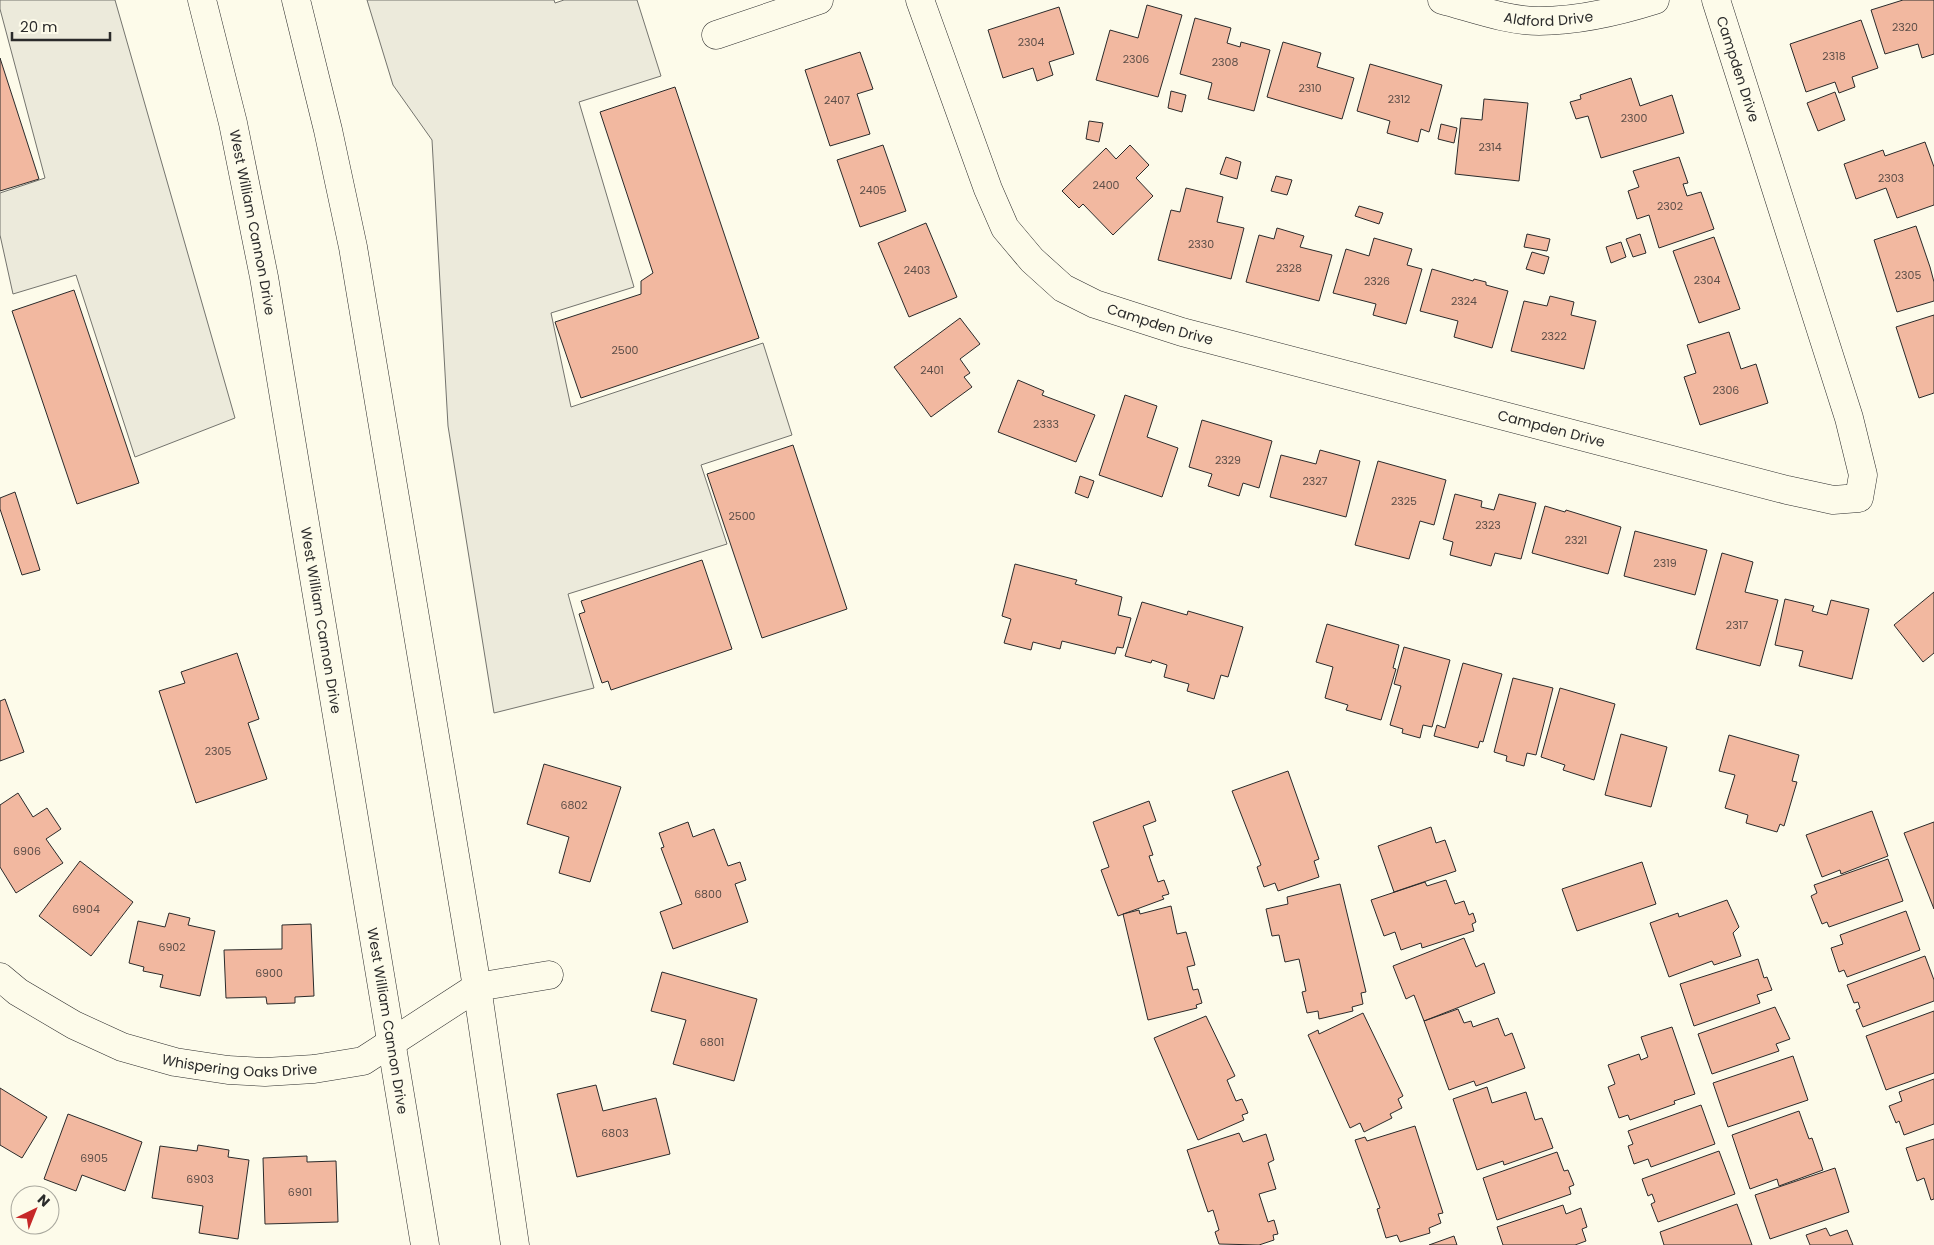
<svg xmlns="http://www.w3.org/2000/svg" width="1934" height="1245" font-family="Poppins,sans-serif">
  <rect width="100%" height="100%" fill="#fdfbea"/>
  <!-- parking -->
  <path fill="#eceadb" stroke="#74746e" d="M0 0H115L235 418 135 457 76 275 13 294 0 235V193L45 178 0 9Z
    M367 0H554L555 3 564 0H637L661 76 579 102 634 287 551 313 571 407 763 343 792 435 701 465 727 544 568 594 594 688 494 713 448 426 432 140 393 85Z"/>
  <!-- building -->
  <path fill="#f2b8a0" stroke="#2b2b2b" d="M1903 0H1934V54L1922 58 1918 44 1885 54 1871 10Z
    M1147 5 1182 15 1158 97 1096 80 1110 30 1138 38Z
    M1059 7 1074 54 1049 62 1053 75 1037 81 1033 68 1003 78 988 30Z
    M1195 18 1231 28 1227 43 1240 47 1241 42 1270 50 1254 111 1208 99 1212 83 1180 74Z
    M1861 20 1878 68 1852 77 1855 87 1839 93 1835 82 1806 92 1790 44Z
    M1283 42 1321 53 1317 67 1354 78 1342 119 1267 97Z
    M860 52 873 89 857 94 870 134 830 146 805 70Z
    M0 58 39 179 0 191Z
    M1370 64 1442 85 1429 132 1421 129 1418 142 1387 133 1390 121 1357 111Z
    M1631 78 1640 106 1672 95 1684 133 1601 158 1588 116 1576 119 1570 102 1581 99 1580 95Z
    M675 87 759 338 581 398 555 322 641 294V281L653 273 600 112Z
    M1171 91 1186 95 1182 112 1168 108Z
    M1835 92 1845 120 1818 131 1807 103Z
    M1484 99 1528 103 1519 181 1455 174 1461 118 1482 120Z
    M1089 121 1103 123 1099 142 1086 139Z
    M1441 124 1457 128 1454 143 1438 139Z
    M1925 142 1934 167V205L1897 218 1886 188 1856 199 1844 164 1883 150 1885 156Z
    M883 145 906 211 860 227 837 160Z
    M1130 145 1149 165 1136 178 1153 196 1113 235 1083 204 1079 208 1062 191 1106 148 1116 159Z
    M1226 157 1241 162 1237 179 1220 174Z
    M1679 157 1688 183 1683 184 1687 196 1701 192 1714 229 1659 248 1649 215 1637 219 1628 191 1639 187 1633 171Z
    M1276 176 1292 180 1287 195 1271 191Z
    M1186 188 1223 197 1217 222 1244 228 1231 279 1158 260 1171 210 1180 212Z
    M1359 206 1383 213 1379 224 1355 216Z
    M926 223 957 297 909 317 878 243Z
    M1916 226 1930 267 1934 282V301L1897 312 1874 240Z
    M1277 228 1304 236 1300 247 1332 255 1319 301 1246 282 1259 235 1274 239Z
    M1527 234 1550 239 1547 251 1524 247Z
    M1640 234 1646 253 1633 257 1626 239Z
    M1714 237 1740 309 1699 323 1673 251Z
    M1374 238 1412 249 1407 265 1422 269 1406 324 1373 315 1376 304 1333 293 1346 249 1369 256Z
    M1621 242 1626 257 1611 263 1606 247Z
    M1532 252 1549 257 1544 274 1526 269Z
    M1432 269 1473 281 1474 279 1486 282V285L1508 291 1492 348 1454 337 1458 321 1420 311Z
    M74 290 139 483 77 504 12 311Z
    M1550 296 1574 302 1571 315 1596 321 1584 369 1511 351 1524 301 1547 306Z
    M1934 315V393L1919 398 1896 327Z
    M960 318 980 344 960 359 970 373 964 377 972 387 931 417 894 367Z
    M1729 332 1741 369 1756 364 1768 403 1700 425 1684 377 1696 373 1687 345Z
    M1018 380 1044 391 1042 395 1095 415 1076 462 998 432Z
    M1125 395 1157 406 1147 437 1178 448 1162 497 1099 475Z
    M1202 420 1272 441 1259 488 1243 483 1239 496 1208 486 1212 474 1189 467Z
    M793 445 847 609 762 638 707 474Z
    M1320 450 1360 461 1346 517 1270 497 1281 455 1316 464Z
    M1378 461 1446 480 1434 525 1420 521 1409 559 1355 545Z
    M1080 476 1094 481 1088 498 1075 493Z
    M15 492 40 570 22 575 0 509V498Z
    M1455 494 1482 501 1481 507 1494 510 1499 494 1536 503 1521 559 1495 553 1491 566 1450 555 1453 542 1443 539Z
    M1545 506 1565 512 1566 510 1621 527 1608 574 1532 553Z
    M1635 531 1707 550 1695 595 1624 576Z
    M1722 553 1753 562 1745 592 1778 600 1760 666 1696 649Z
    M702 560 732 649 611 690 608 681 602 683 579 614 585 612 581 601Z
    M1015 564 1077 580 1075 584 1122 597 1118 615 1131 618 1123 648 1117 647 1115 654 1062 641 1060 649 1033 642 1031 650 1004 643 1011 619 1002 616Z
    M1934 592V653L1923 662 1894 625Z
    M1785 599 1814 606 1812 611 1827 615 1831 600 1869 609 1852 679 1799 666 1803 651 1775 645Z
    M1142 602 1187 615 1188 611 1243 627 1228 677 1221 675 1214 699 1187 691 1189 684 1164 677 1167 665 1152 660 1151 663 1125 656Z
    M1327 624 1399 645 1393 668 1396 669 1381 720 1346 710 1348 705 1325 698 1333 667 1316 662Z
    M1404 647 1450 660 1432 727 1423 725 1420 738 1402 733 1403 729 1390 725 1401 686 1394 684Z
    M237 653 259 719 248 723 267 779 196 803 159 691 185 683 181 672Z
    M1463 663 1502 674 1483 742 1480 741 1478 748 1434 736 1437 725 1445 728Z
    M1513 678 1553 688 1536 755 1527 753 1524 766 1506 761 1507 756 1494 752Z
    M1560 688 1615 704 1594 780 1563 770 1565 765 1541 757Z
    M5 699 24 752 0 761V701Z
    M1621 734 1667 747 1651 807 1605 795Z
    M1729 735 1799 755 1792 781 1797 782 1784 826 1780 824 1777 832 1746 823 1748 815 1725 808 1735 775 1719 771Z
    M544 764 621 787 590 882 559 873 569 837 527 824Z
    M1288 771 1319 859 1314 861 1319 877 1278 891 1275 883 1264 887 1257 867 1261 865 1232 791Z
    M18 793 33 817 47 808 61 829 46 839 63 863 16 893 0 867V805Z
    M1149 801 1156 821 1143 826 1153 855 1149 856 1158 882 1164 880 1169 894 1162 896 1164 899 1118 916 1101 870 1109 867 1093 822Z
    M1872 811 1888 856 1841 874 1840 870 1822 877 1806 835Z
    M688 822 693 837 714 829 728 866 740 862 746 880 735 884 748 922 673 949 660 912 682 904 661 848 664 847 659 833Z
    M1934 822V909L1904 833Z
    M1431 827 1436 843 1445 840 1456 871 1394 892 1378 846Z
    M1888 859 1903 901 1829 927 1827 922 1822 924 1811 896 1817 893 1814 885Z
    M80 861 133 902 91 956 39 916Z
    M1642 862 1656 904 1577 931 1562 889Z
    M1446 880 1455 904 1464 901 1469 915 1473 913 1476 922 1472 924 1474 931 1422 948 1421 943 1401 950 1395 932 1384 936 1371 900 1425 882 1427 886Z
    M1340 884 1366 992 1361 993 1363 1004 1352 1007 1353 1011 1319 1019 1318 1011 1307 1013 1302 992 1306 991 1299 959 1285 962 1279 935 1272 936 1266 909 1288 904 1287 897Z
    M1727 900 1739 927 1733 933 1741 956 1714 965 1712 961 1669 977 1650 923 1678 913 1679 917Z
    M1171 906 1177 934 1186 932 1195 965 1187 967 1193 990 1198 989 1202 1003 1196 1005 1197 1008 1148 1020 1123 914 1139 910 1140 914Z
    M1906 911 1920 950 1847 977 1844 970 1839 972 1831 948 1843 944 1840 935Z
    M169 913 190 918 188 925 215 931 200 996 160 987 163 975 143 971 144 967 129 963 138 921 165 927Z
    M311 924 314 996 295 997V1003L267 1004 266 997 226 998 224 950 282 949V925Z
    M1464 938 1476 967 1484 963 1495 993 1424 1021 1414 995 1406 999 1393 966Z
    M1925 956 1934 980V1001L1863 1027 1856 1010 1860 1008 1858 1002 1854 1003 1847 985Z
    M1758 959 1764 978 1767 977 1772 990 1757 995 1760 1003 1694 1026 1680 984Z
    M662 972 757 999 734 1081 673 1064 686 1020 651 1011Z
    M1775 1007 1790 1039 1776 1044 1779 1051 1712 1074 1698 1034Z
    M1458 1009 1464 1023 1471 1021 1473 1027 1498 1018 1505 1036 1512 1033 1525 1068 1476 1086 1474 1081 1449 1090 1424 1021Z
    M1934 1011V1073L1886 1090 1866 1036Z
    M1363 1013 1403 1096 1398 1099 1402 1108 1390 1114 1392 1118 1364 1132 1360 1123 1350 1128 1308 1035 1318 1030 1319 1034Z
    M1206 1016 1235 1076 1227 1080 1236 1101 1242 1099 1248 1113 1242 1115 1244 1120 1198 1140 1154 1038Z
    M1672 1027 1695 1094 1674 1101 1675 1104 1630 1120 1628 1115 1619 1118 1608 1087 1615 1084 1608 1065 1639 1054 1641 1060 1648 1057 1641 1037Z
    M1793 1056 1808 1100 1728 1127 1713 1083Z
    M1934 1079V1124L1904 1135 1899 1121 1896 1123 1889 1106 1902 1101 1899 1092Z
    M596 1085 603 1111 656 1098 670 1154 577 1177 557 1094Z
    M1487 1087 1492 1103 1526 1092 1535 1120 1542 1118 1553 1148 1504 1165 1503 1161 1477 1170 1453 1099Z
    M0 1088 47 1117 22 1158 0 1145Z
    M1701 1105 1715 1144 1651 1167 1648 1159 1634 1164 1628 1146 1633 1144 1628 1131Z
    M1799 1111 1809 1139 1812 1138 1823 1170 1779 1186 1777 1179 1750 1189 1732 1135Z
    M68 1114 142 1142 125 1191 82 1175 76 1191 44 1179Z
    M1415 1126 1443 1213 1438 1214 1441 1223 1429 1228 1430 1233 1400 1242 1397 1235 1386 1238 1377 1209 1380 1208 1355 1140 1365 1137 1367 1141Z
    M1239 1133 1243 1142 1266 1134 1274 1160 1268 1163 1276 1189 1259 1194 1268 1222 1274 1220 1278 1234 1273 1235 1274 1240 1259 1245 1219 1244 1215 1232 1219 1230 1213 1210 1208 1212 1187 1150Z
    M1934 1139V1199L1931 1200 1924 1178 1917 1181 1906 1148Z
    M198 1145 229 1150 228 1157 249 1160 238 1239 199 1233 203 1206 152 1198 160 1146 197 1151Z
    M1719 1151 1735 1194 1658 1222 1651 1204 1655 1202 1652 1194 1648 1196 1642 1179Z
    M1557 1152 1564 1171 1568 1170 1574 1185 1569 1187 1571 1194 1497 1220 1483 1178Z
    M307 1156V1162L336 1161 338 1222 265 1224 263 1158Z
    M1835 1168 1849 1212 1770 1239 1755 1195Z
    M1737 1204 1752 1245H1664L1660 1232Z
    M1563 1205 1566 1214 1581 1208 1587 1227 1582 1229 1586 1241 1575 1245H1503L1497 1227Z
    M1826 1228 1830 1236 1847 1230 1853 1245H1810L1806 1235Z
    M1454 1236 1457 1245H1429Z"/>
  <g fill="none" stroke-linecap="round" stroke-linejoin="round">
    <defs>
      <g id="minor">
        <path id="s1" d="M920 0 988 189 1005 228 1032 260 1063 288 1095 304 1182 332 1787 490 1833 500 1859 498 1863 475 1849 418 1716 0"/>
        <path id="s2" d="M1442 0C1473 8 1507 21 1539 21 1579 21 1617 12 1655 0"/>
        <path d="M716 35 819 0"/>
        <path id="s3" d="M0 977 18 992 74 1025 122 1047 175 1062 228 1070 265 1072 314 1069 363 1061 477 987 549 975"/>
      </g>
      <g id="major">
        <path id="s4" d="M202 0 233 123 264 277 425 1245"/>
        <path d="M296 0 328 130 353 247 477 987 515 1245"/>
      </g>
    </defs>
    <!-- minor casing -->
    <use href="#minor" stroke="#2b2b2b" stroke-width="29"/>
    <!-- major casing -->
    <use href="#major" stroke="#2b2b2b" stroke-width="29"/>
    <!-- minor -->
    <use href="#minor" stroke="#fdfbea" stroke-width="28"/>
    <!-- major -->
    <use href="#major" stroke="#fdfbea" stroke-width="28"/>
  </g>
  <g text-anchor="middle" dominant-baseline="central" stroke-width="4" stroke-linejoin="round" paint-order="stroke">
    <!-- number labels -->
    <g font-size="11" fill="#5d4e48">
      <text x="1905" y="27">2320</text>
      <text x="1031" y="42">2304</text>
      <text x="1834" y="56">2318</text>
      <text x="1136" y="59">2306</text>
      <text x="1225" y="62">2308</text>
      <text x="1310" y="88">2310</text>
      <text x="1399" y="99">2312</text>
      <text x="837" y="100">2407</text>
      <text x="1634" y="118">2300</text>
      <text x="1490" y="147">2314</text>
      <text x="1891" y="178">2303</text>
      <text x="1106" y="185">2400</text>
      <text x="873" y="190">2405</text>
      <text x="1670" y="206">2302</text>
      <text x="1201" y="244">2330</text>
      <text x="1289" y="268">2328</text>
      <text x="917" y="270">2403</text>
      <text x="1908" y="275">2305</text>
      <text x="1707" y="280">2304</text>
      <text x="1377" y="281">2326</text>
      <text x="1464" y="301">2324</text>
      <text x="1554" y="336">2322</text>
      <text x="625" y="350">2500</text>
      <text x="932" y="370">2401</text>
      <text x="1726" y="390">2306</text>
      <text x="1046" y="424">2333</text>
      <text x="1228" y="460">2329</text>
      <text x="1315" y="481">2327</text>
      <text x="1404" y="501">2325</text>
      <text x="742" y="516">2500</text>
      <text x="1488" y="525">2323</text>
      <text x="1576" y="540">2321</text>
      <text x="1665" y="563">2319</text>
      <text x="1737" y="625">2317</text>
      <text x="218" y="751">2305</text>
      <text x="574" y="805">6802</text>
      <text x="27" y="851">6906</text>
      <text x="708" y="894">6800</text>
      <text x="86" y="909">6904</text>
      <text x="172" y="947">6902</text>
      <text x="269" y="973">6900</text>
      <text x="712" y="1042">6801</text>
      <text x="615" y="1133">6803</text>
      <text x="94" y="1158">6905</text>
      <text x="200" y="1179">6903</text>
      <text x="300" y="1192">6901</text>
    </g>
    <!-- street labels -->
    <g font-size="14" fill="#2b2b2b" stroke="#fdfbea">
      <text stroke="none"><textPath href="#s2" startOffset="109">Aldford Drive</textPath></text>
      <text transform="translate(1738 69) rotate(72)">Campden Drive</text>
      <text stroke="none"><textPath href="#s4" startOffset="228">West William Cannon Drive</textPath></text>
      <text stroke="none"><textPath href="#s1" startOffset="431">Campden Drive</textPath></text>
      <text stroke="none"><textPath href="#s1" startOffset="836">Campden Drive</textPath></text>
      <text stroke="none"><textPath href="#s4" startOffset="632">West William Cannon Drive</textPath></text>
      <text stroke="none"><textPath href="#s4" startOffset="1038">West William Cannon Drive</textPath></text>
      <text stroke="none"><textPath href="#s3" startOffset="261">Whispering Oaks Drive</textPath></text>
    </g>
  </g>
  <!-- north arrow -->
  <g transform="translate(35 1210) rotate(43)"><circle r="24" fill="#fdfbea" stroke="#a9a89e"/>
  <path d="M0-4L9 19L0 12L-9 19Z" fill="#c62828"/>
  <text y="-8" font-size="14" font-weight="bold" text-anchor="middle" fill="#2b2b2b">N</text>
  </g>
  <!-- scale -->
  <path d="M12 32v8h98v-8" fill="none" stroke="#2b2b2b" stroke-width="2.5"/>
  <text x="20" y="32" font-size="15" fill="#2b2b2b" stroke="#fdfbea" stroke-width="4" paint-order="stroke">20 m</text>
</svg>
